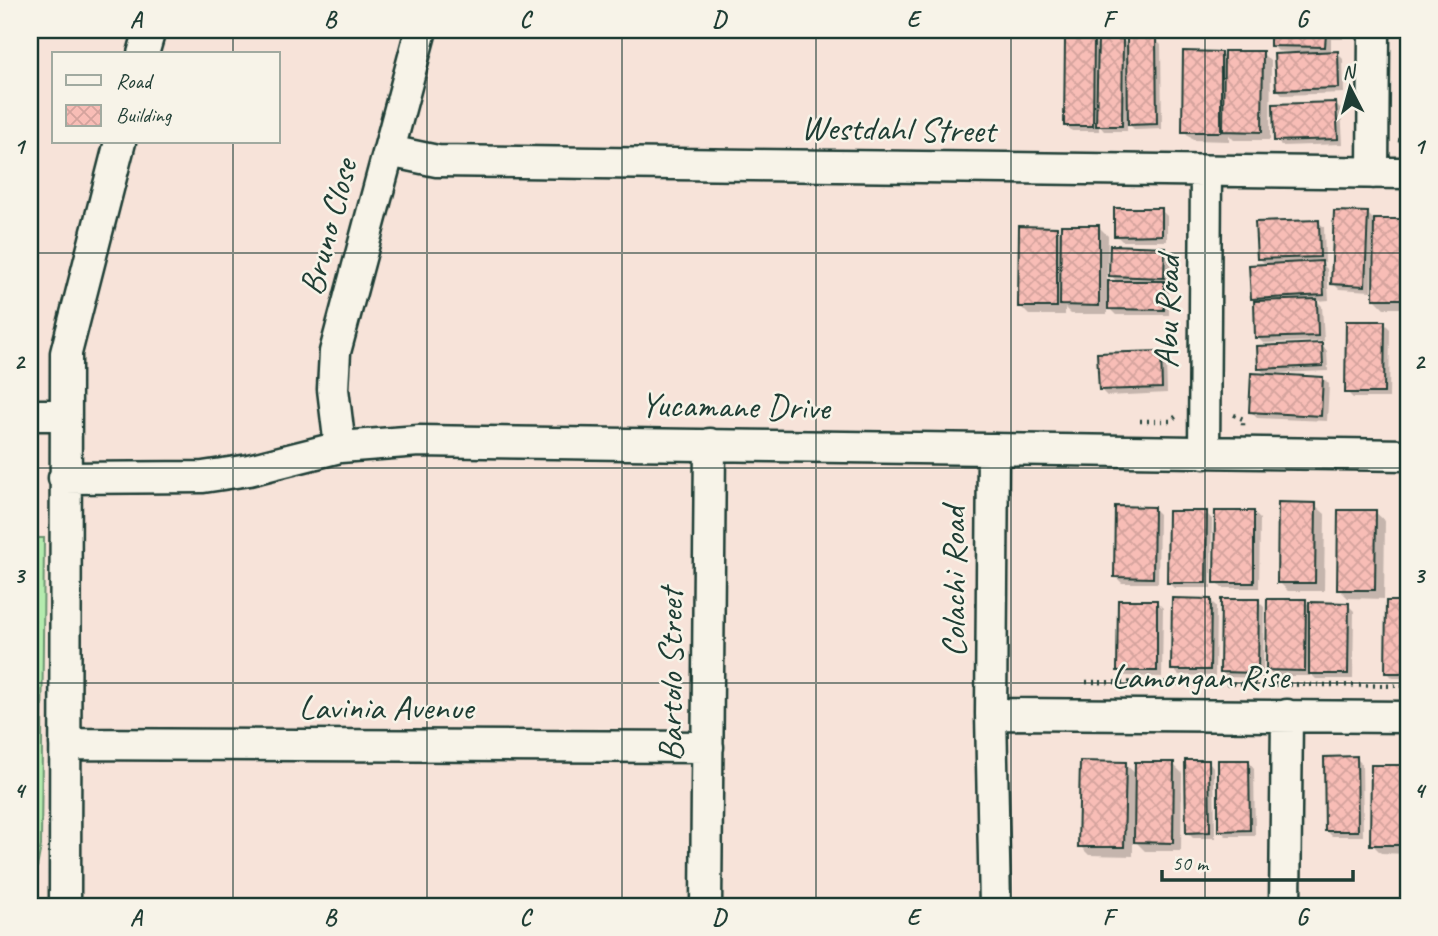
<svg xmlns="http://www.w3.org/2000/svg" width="1438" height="936" font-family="Caveat,sans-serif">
  <defs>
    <pattern id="grass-tufts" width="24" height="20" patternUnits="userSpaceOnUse" patternTransform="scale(1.75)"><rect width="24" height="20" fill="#b4ebae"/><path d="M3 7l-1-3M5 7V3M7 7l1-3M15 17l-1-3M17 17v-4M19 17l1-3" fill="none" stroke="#9aca96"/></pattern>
    <pattern id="building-cross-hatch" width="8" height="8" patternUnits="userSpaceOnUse" patternTransform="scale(1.75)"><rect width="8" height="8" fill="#f8bdb6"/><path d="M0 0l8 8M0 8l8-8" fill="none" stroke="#d4a39d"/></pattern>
  </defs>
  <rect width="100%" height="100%" fill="#f7e3d9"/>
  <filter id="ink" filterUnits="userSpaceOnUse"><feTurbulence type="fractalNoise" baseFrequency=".0143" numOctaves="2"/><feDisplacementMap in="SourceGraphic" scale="14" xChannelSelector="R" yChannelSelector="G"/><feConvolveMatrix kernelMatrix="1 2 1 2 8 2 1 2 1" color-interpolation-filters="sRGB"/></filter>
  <g filter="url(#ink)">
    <!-- grass -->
    <path fill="url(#grass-tufts)" stroke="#6a9471" stroke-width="2" d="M30 538H44L41 846 32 894Z"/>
    <!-- shadow -->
    <path fill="#0003" d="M1177 30H1216V33L1180 32Z
      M1272 30H1343V39H1331V53H1337L1343 59 1344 93 1283 95 1278 90 1296 52 1278 51 1272 45Z
      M1155 39 1161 45 1162 129 1135 130 1127 122V131H1104L1099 125V131H1072L1066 125 1093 41 1100 47 1123 40 1129 46Z
      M1221 53 1226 59 1262 53 1271 62 1270 140H1234L1229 135V141L1193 140 1184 131Z
      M1336 104 1341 109 1343 144 1282 146 1276 140Z
      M1161 210 1167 216V241H1122L1116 235Z
      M1368 214 1374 220 1408 221V308H1384L1375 299V257H1372L1371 291 1339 289 1333 283Z
      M1318 222 1324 227 1325 262H1320L1327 269 1329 300 1317 301 1322 306 1324 341 1263 343 1257 337 1253 298 1267 266 1259 258Z
      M1099 227 1108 236 1107 283H1118L1111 275 1165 249 1171 255 1169 284 1163 283 1169 289V315H1116L1107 306V314H1071L1065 308V315H1029L1020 306 1057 229 1063 235Z
      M1384 323 1390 329 1389 398H1353L1347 392Z
      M1404 331 1408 332V405L1404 401Z
      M1321 345 1327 351 1328 371 1279 373V376L1323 378 1329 384 1327 421 1257 418 1251 412 1267 375 1259 368Z
      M1160 353 1166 359 1167 393 1107 396 1101 390Z
      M1315 505 1325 514 1324 591H1288L1279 582Z
      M1404 507H1408V590L1403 585Z
      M1153 508 1159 514 1158 583H1122L1116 577Z
      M1375 512 1385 521 1384 599 1348 598 1339 589Z
      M1206 513 1212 519 1211 588H1174L1168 582Z
      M1254 513 1260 519 1259 588H1222L1216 582Z
      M1210 600 1216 606 1215 676 1179 675 1173 669Z
      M1258 601 1264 607 1263 678 1227 677 1221 671Z
      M1305 601 1311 607 1348 605 1354 611 1353 679H1316L1310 673V676H1273L1268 670Z
      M1157 602 1163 608 1162 677 1125 676 1119 671Z
      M1387 603H1408V678H1393L1387 672Z
      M1356 758 1362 764 1363 836H1332L1327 831Z
      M1209 762 1214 768 1215 838H1193L1187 832Z
      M1249 762 1254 768 1255 836H1226L1220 830Z
      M1125 764 1137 775 1173 764 1182 773 1181 851H1145L1133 839V856L1089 855 1080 846Z
      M1373 766 1408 767V854L1381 853 1372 844Z"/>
    <!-- building -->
    <path fill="url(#building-cross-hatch)" stroke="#1f3d34" stroke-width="2" d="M1270 30H1338V34H1326L1325 47 1270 46Z
      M1156 37 1157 124 1128 125 1127 38Z
      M1098 38 1123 39 1122 126H1096Z
      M1065 39H1094L1093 126H1064Z
      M1183 51 1221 52V132H1182Z
      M1224 51H1263L1262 132 1223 131Z
      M1338 51 1339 88 1276 90 1274 54Z
      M1336 102 1338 139 1274 141 1273 104Z
      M1114 208H1162V235L1114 236Z
      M1334 211 1368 212 1365 286 1331 284Z
      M1374 219H1408V299H1373Z
      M1319 220 1320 257 1257 259 1255 222Z
      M1061 225H1099V306L1060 305Z
      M1019 226 1057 227V307H1018Z
      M1110 245 1165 247 1164 278 1109 276Z
      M1322 261 1324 295 1251 299 1249 265Z
      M1108 281H1164V310L1108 309Z
      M1317 299 1318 336 1255 338 1254 301Z
      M1346 321H1385L1384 393H1345Z
      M1403 330H1408V401H1402Z
      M1322 343 1323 366 1258 369 1257 346Z
      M1161 351 1162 388 1099 390 1097 353Z
      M1251 373 1323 377 1321 416 1249 412Z
      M1278 502 1316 503 1315 583H1277Z
      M1115 506 1154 507 1153 578 1114 577Z
      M1402 506H1408V586H1401Z
      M1338 510H1376L1375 590H1337Z
      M1168 511H1207L1206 583H1167Z
      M1215 511H1254V583H1214Z
      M1172 598 1211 599 1210 670H1171Z
      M1221 599H1259L1258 673 1220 672Z
      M1267 599H1306L1305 671 1266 670Z
      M1118 600H1157V671H1117Z
      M1386 601H1408V673H1385Z
      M1309 602 1349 603 1348 674H1309Z
      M1357 756 1358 831H1325L1324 757Z
      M1185 760H1209L1210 832 1186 833Z
      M1218 760H1249L1250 830 1218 831Z
      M1080 761 1126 762 1124 847H1078Z
      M1135 762H1174L1173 843 1134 842Z
      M1371 765H1408V845H1370Z
      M1249 905V906H1178Z"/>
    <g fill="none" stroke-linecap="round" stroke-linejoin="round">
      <defs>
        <path id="minor" d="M143 54 150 30
          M389 151 437 161 1408 173
          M1373 173 1374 30
          M30 415H64
          M340 447 333 389 335 352 421 30
          M993 449 991 714 995 906
          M1204 453 1206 171
          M64 478 203 477 249 470 340 447 419 441 1408 455
          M991 714 1408 717
          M65 744 708 747
          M65 906 66 353 120 142
          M706 906 710 444
          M1285 906 1287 715"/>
      </defs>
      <!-- minor casing -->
      <use href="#minor" stroke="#1f3d34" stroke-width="35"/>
      <!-- path -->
      <path stroke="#1f3d34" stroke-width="4.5" stroke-dasharray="2 5" stroke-linecap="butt" d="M1398 140 1404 141V55
        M1234 415 1243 419V426
        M1140 421H1170L1178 415
        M1086 682 1408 686"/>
      <!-- minor -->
      <use href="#minor" stroke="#f7f3e8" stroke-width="30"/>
    </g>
  </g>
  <!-- grid -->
  <path fill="none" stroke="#1f3d34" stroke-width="2" stroke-opacity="0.55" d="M233 30V54M427 30V906M622 30V906M816 30V906M1011 30V906M1205 30V906M233 142V906M30 253H1408M30 468H1408M30 683H1408"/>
  <g text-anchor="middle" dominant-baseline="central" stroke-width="5" stroke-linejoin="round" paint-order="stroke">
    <!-- street labels -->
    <g font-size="35" fill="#1f3d34" stroke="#f7f3e8">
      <text transform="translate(898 129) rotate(1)">Westdahl Street</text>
      <text transform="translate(328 227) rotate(-75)">Bruno Close</text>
      <text transform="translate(1167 312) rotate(-89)">Abu Road</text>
      <text transform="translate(735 406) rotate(1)">Yucamane Drive</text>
      <text transform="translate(953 582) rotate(-90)">Colachi Road</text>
      <text transform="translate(670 675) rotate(-90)">Bartolo Street</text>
      <text x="1200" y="676">Lamongan Rise</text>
      <text x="386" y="707">Lavinia Avenue</text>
    </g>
  </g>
  <!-- margin -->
  <rect width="1438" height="936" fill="none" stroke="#f7f3e8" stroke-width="77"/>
  <!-- legend -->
  <rect x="52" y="52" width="228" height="91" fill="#f7f3e8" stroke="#a1aaa0" stroke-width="2"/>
  <rect x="66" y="75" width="35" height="10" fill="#f7f3e8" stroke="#a1aaa0" stroke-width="2"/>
  <text x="116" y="88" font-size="21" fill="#1f3d34">Road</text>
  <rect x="66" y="105" width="35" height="21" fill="url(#building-cross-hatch)" stroke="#a1aaa0" stroke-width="2"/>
  <text x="116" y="122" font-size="21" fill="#1f3d34">Building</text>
  <!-- north arrow -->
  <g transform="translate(1350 88) rotate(354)" stroke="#f7f3e8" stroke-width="5" paint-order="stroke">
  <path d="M0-5L12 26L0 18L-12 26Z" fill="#1f3d34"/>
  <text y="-10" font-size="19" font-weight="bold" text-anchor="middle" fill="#1f3d34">N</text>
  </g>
  <!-- scale -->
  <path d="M1162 870v10h191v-10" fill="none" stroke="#1f3d34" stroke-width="3.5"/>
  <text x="1172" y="870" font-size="21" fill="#1f3d34" stroke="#f7f3e8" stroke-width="5" paint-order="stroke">50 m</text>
  <rect x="38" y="38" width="1362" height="860" fill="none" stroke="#1f3d34" stroke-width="2.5"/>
  <g font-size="23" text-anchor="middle" font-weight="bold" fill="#1f3d34">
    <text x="136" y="27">A</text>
    <text x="330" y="27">B</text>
    <text x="525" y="27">C</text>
    <text x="719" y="27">D</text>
    <text x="913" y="27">E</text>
    <text x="1108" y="27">F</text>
    <text x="1302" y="27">G</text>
    <text x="19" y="154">1</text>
    <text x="1419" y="154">1</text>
    <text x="19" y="369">2</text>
    <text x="1419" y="369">2</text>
    <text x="19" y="583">3</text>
    <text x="1419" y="583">3</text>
    <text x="19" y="798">4</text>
    <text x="1419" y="798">4</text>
    <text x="136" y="925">A</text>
    <text x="330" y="925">B</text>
    <text x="525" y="925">C</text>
    <text x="719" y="925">D</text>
    <text x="913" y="925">E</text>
    <text x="1108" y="925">F</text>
    <text x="1302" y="925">G</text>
  </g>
</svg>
